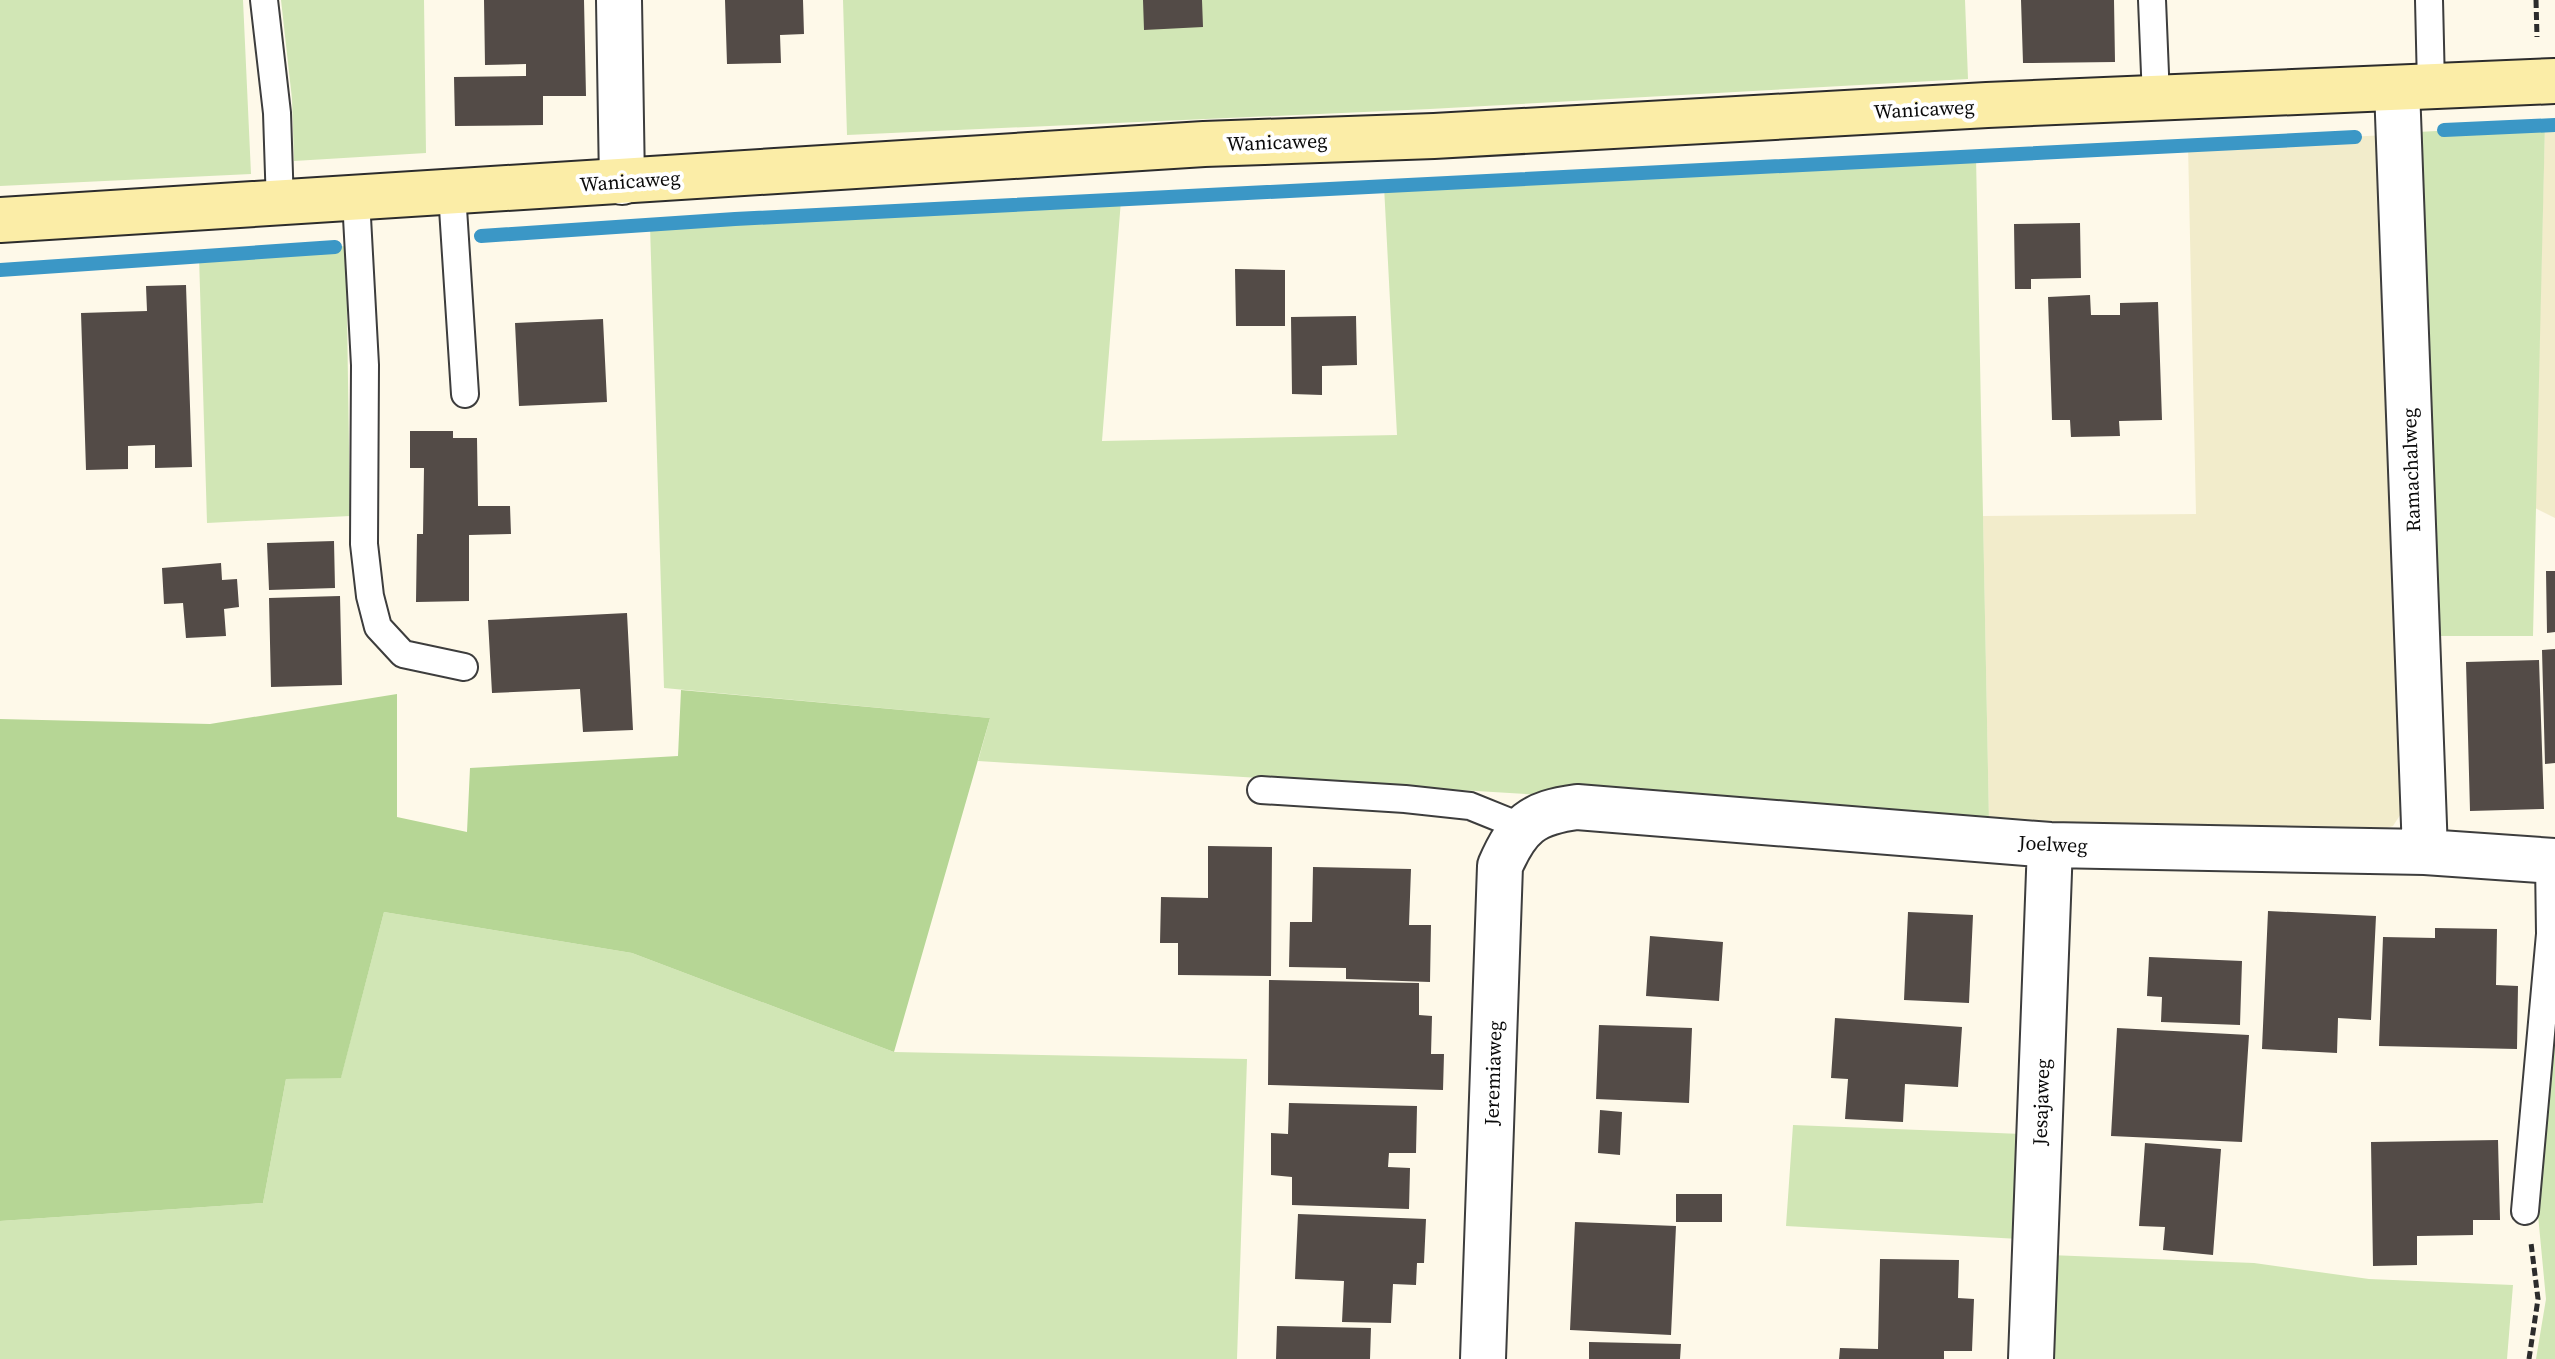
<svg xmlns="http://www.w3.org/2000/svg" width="2555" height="1359" font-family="'Source Serif 4',serif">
  <rect width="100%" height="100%" fill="#fef9e9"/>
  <!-- farmland -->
  <path fill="#f2eccb" d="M2545 125H2555V518L2535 508Z
    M2387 135 2406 806 2393 826 2371 833 1989 822 1983 516 2196 514 2188 145Z"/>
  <!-- green -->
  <path fill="#d1e6b5" d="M0 0H243L251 174 0 186Z
    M281 0H424L426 153 294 161 292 99Z
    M843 0H1965L1968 79 1430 109 847 135Z
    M2545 125 2533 636H2434L2418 132Z
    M1976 156 1989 822 978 761 990 718 664 688 650 225 1121 200 1102 441 1397 435 1384 186Z
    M346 246 350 516 207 523 199 256Z
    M384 912 632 953 894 1052 1247 1059 1237 1359H0V1221L263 1203 286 1079 341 1077Z
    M2555 948V1359H2536L2546 1299 2538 1215Z
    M1793 1125 2022 1134 2019 1239 1786 1226Z
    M2049 1255 2254 1263 2369 1279 2513 1285 2507 1359H2045Z"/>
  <!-- forest -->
  <path fill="#b6d695" d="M681 690 990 718 894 1052 632 953 384 912 341 1078 286 1079 263 1203 0 1221V719L210 724 397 694V817L467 832 470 768 678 756Z"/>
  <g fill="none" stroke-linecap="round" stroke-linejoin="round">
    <!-- stream -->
    <path stroke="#3b97c6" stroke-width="14" d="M2444 130 2555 125
      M481 236 735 219 2355 137
      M0 270 335 247"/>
  </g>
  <!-- building -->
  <path fill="#534b47" d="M484 0H584L586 96H543V125L455 126 454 77 526 76V64L485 65Z
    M725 0H803L804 34 780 35 781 63 727 64Z
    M1143 0H1202L1203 27 1144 30Z
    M2021 0H2114L2115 62 2023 63Z
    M2080 223 2081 278 2031 279V289H2015L2014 224Z
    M1235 269 1285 270V326H1236Z
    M186 285 192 467 155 468V445L128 446V469L86 470 81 313 147 311 146 286Z
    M2090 295 2091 315H2120V303L2158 302 2162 420 2119 421 2120 436 2071 437 2070 420H2052L2048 297Z
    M1356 316 1357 365 1322 366V395L1292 394 1291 317Z
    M603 319 607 402 519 406 515 323Z
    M410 431H453V438H477L478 506H510L511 534 469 535V601L416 602 417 534H423L424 468H410Z
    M334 541 335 588 269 590 267 543Z
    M221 563 222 580 237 579 239 607 224 609 226 636 186 638 183 603 164 604 162 568Z
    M2546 571H2555V632L2547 633Z
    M340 596 342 685 271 687 269 598Z
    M627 613 633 730 583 732 580 689 492 693 488 620Z
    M2555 649V763L2545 764 2542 650Z
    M2539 660 2544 809 2470 811 2466 662Z
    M1208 846 1272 847 1271 976 1178 975V943H1160L1161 897 1208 898Z
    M1313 867 1411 869 1409 925H1431L1430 982 1346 979V968L1289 967 1290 922H1312Z
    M2268 911 2376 916 2371 1020 2338 1018 2337 1053 2262 1049Z
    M1908 912 1973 915 1969 1003 1904 1000Z
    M2435 928 2497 929 2496 985 2518 986 2517 1049 2379 1046 2383 937 2435 938Z
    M1650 936 1723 942 1719 1001 1646 996Z
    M2149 957 2242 961 2240 1025 2161 1022 2162 997 2147 996Z
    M1269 980 1419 983V1015L1432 1016 1431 1054H1444L1443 1090 1268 1085Z
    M1835 1018 1962 1027 1958 1087 1905 1084 1903 1122 1845 1119 1848 1079 1831 1078Z
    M1599 1025 1692 1028 1689 1103 1596 1099Z
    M2117 1028 2249 1035 2242 1142 2111 1136Z
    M1289 1103 1417 1106 1416 1153H1389L1388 1167 1410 1168 1409 1209 1292 1205V1177L1271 1175V1133L1288 1134Z
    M1600 1110 1622 1112 1620 1155 1598 1153Z
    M2498 1140 2500 1220H2473V1235L2417 1236V1265L2373 1266 2371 1142Z
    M2145 1143 2221 1149 2213 1255 2163 1250 2165 1227 2139 1226Z
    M1676 1194H1722V1222H1676Z
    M1298 1214 1426 1219 1424 1263H1417L1416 1285 1393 1284 1391 1323 1342 1322 1344 1281 1295 1279Z
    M1575 1222 1676 1226 1671 1335 1570 1330Z
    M1880 1259 1959 1260 1958 1298 1974 1299 1972 1351H1944V1359H1839L1840 1348 1878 1349Z
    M1277 1326 1371 1328 1370 1359H1276Z
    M1589 1342 1681 1344 1680 1359H1589Z"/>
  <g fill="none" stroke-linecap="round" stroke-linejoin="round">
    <defs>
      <path id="lane" d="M264 0 277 113 280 205
        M2152 0 2156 98
        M2429 0 2431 86
        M452 193 465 394
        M356 199 365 365 364 544 370 596 378 627 403 654 464 667
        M1261 790 1405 799 1470 806 1522 827
        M2525 1211 2550 934 2549 861"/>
      <path id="street" d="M619 0 622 182
        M2397 88 2425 852
        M1483 1359 1500 866C1518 825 1532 813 1577 807L2050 845 2425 852 2555 861
        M2031 1359 2050 845"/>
      <path id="secondary" d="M0 220 1204 144 1434 136 1987 105 2555 81"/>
    </defs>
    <!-- lane casing -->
    <use href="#lane" stroke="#3d3d3d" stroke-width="30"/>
    <!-- street casing -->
    <use href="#street" stroke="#3d3d3d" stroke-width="48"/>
    <!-- secondary casing -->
    <use href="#secondary" stroke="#2c2c2c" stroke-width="48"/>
    <!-- path -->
    <path stroke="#2c2c2c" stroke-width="5" stroke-dasharray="8 4" stroke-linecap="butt" d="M2536 0 2537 37
      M2529 1359 2538 1299 2531 1243"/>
    <!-- lane -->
    <use href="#lane" stroke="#fff" stroke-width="26"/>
    <!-- street -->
    <use href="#street" stroke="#fff" stroke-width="44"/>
    <!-- secondary -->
    <use href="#secondary" stroke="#fbeda7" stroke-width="44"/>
  </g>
  <g text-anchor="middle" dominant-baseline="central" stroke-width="8" stroke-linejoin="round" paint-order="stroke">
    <!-- street labels -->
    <g font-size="20" fill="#0a0a0a" stroke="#fff">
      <text transform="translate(1924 109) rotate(-3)">Wanicaweg</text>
      <text transform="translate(1277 142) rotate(-2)">Wanicaweg</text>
      <text transform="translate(630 181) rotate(-4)">Wanicaweg</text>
      <text transform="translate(2411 470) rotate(-92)">Ramachalweg</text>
      <text transform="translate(2053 844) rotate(3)">Joelweg</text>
      <text transform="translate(1493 1073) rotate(-88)">Jeremiaweg</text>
      <text transform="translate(2041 1102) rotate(-88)">Jesajaweg</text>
    </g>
  </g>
</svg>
